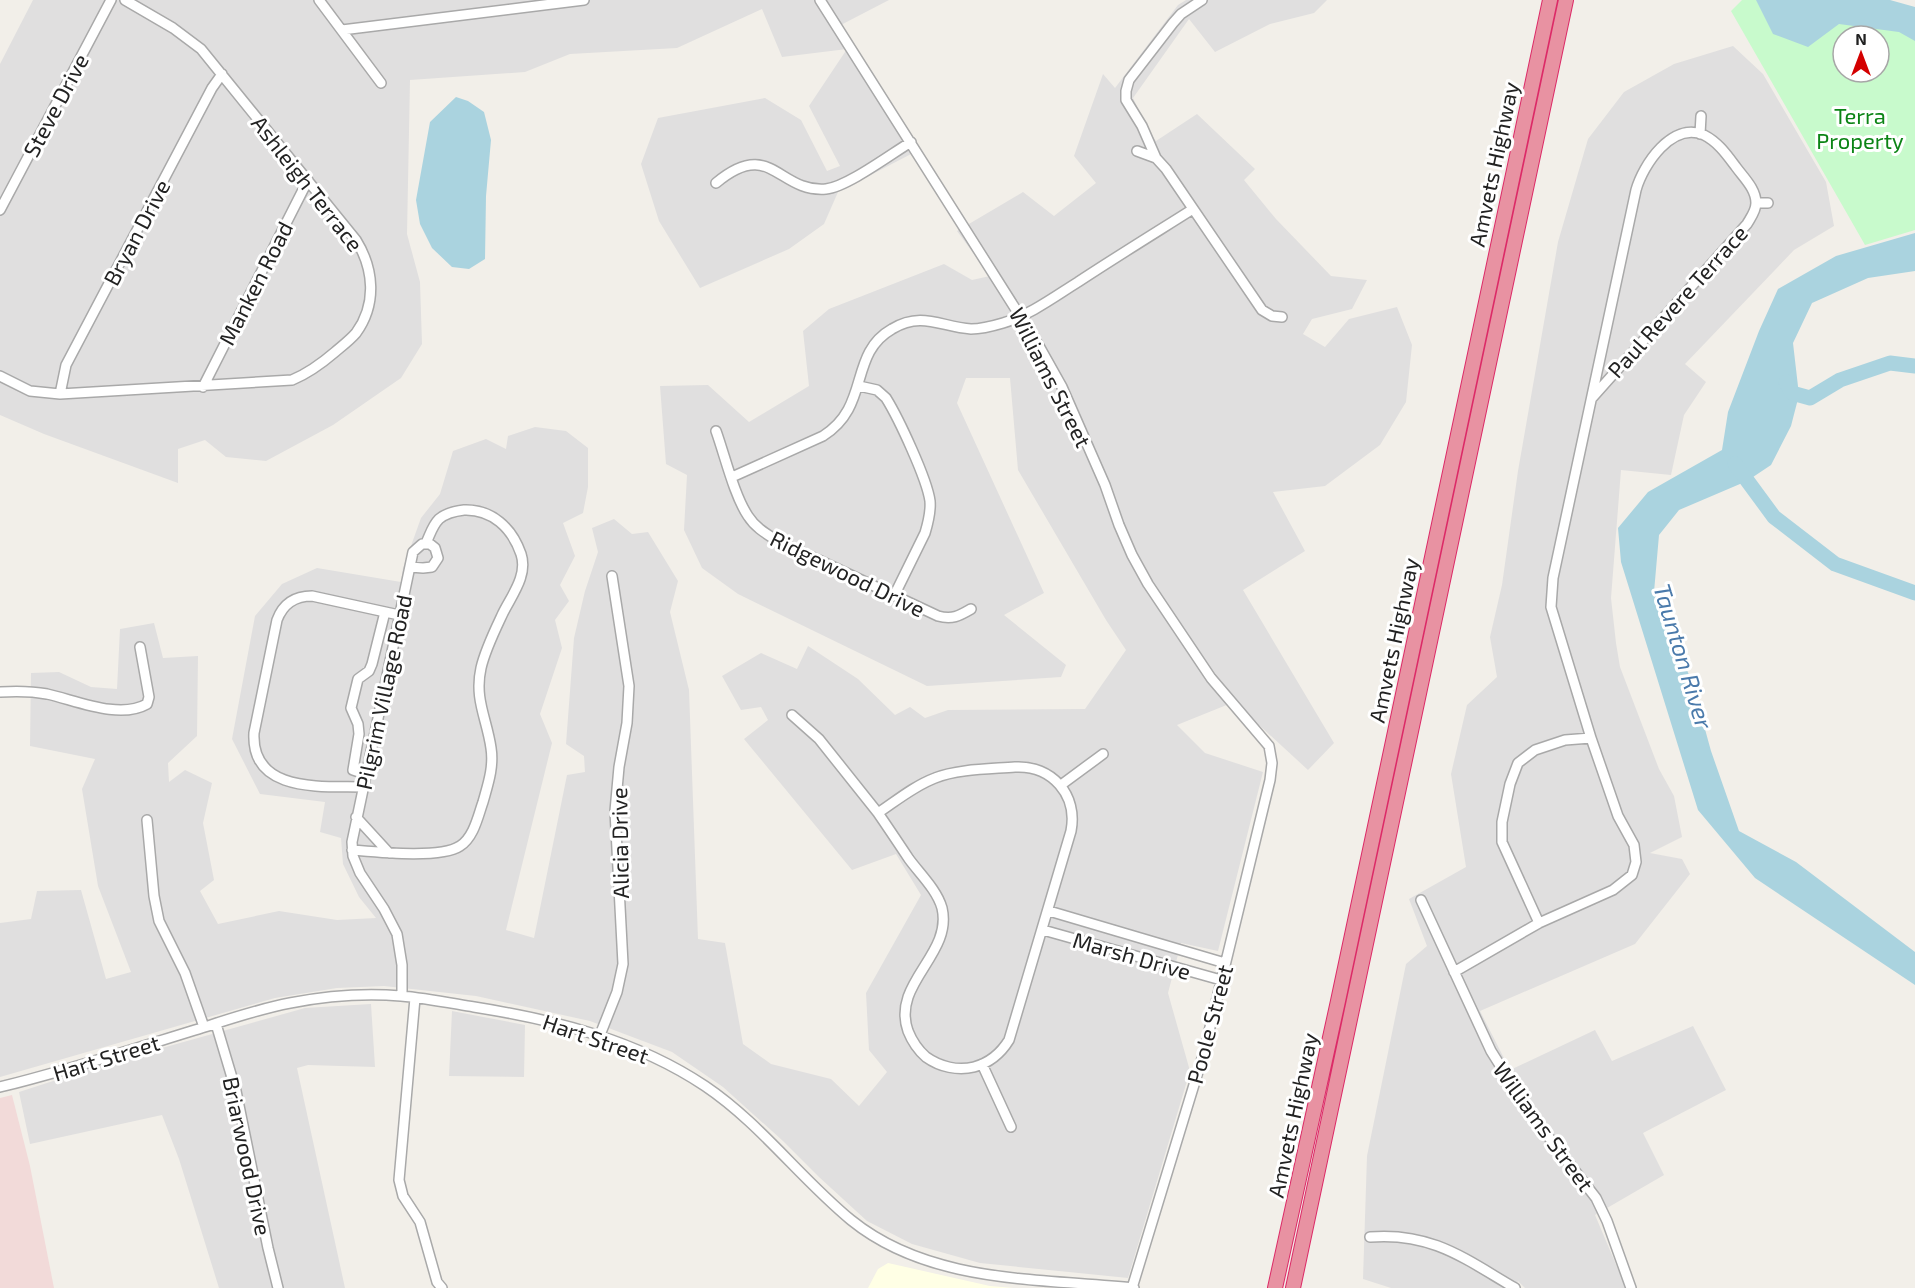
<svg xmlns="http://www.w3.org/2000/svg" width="1915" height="1288" font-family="'Exo 2',sans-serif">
  <rect width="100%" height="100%" fill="#f2efe9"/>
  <!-- residential -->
  <path fill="#e0dfdf" d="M33 0H889L835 28 913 153 838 192 824 224 789 249 700 288 659 221 641 164 658 118 765 98 801 120 827 171 840 166 809 106 847 49 782 57 762 9 677 48 570 54 525 72 410 80 407 234 420 282 422 344 401 378 333 425 266 461 226 457 205 440 178 449V483L44 434 0 415V64Z
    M1186 0H1327L1314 13 1270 24 1215 52 1189 19 1133 98 1149 131 1156 141 1197 114 1255 169 1244 180 1276 219 1331 276 1367 280 1352 309 1312 319 1303 334 1325 347 1349 319 1397 307 1412 345 1406 402 1380 445 1325 486 1273 492 1305 551 1243 590 1334 743 1308 770 1234 702 1177 725 1205 753 1263 772 1218 951 1181 943 1168 993 1190 1071 1128 1278 980 1263 912 1244 867 1221 819 1177 783 1141 723 1087 672 1052 590 1021 476 996 384 986 337 988 275 998 0 1077V923L31 919 37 891 81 890 106 979 131 972 98 886 82 789 95 759 30 746 31 673 59 672 91 687 117 689 120 629 154 623 163 658 198 656 197 736 168 763 169 782 185 770 212 783 203 823 214 880 200 891 218 924 279 911 337 920 376 918 359 897 343 864 341 838 320 832 325 802 260 794 232 739 255 616 282 584 317 568 401 582 403 568 421 518 440 494 453 451 486 439 506 449 508 436 535 427 566 431 588 448V487L583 513 563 523 575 556 560 585 569 601 555 620 562 648 540 714 552 743 506 930 534 938 567 775 585 772 584 756 566 744 574 638 585 591 598 552 592 528 614 519 632 534 648 532 678 581 670 612 689 690 698 939 725 943 743 1044 771 1064 831 1079 859 1106 887 1072 869 1050 866 993 921 895 896 854 852 870 744 739 768 720 761 707 741 710 722 676 761 653 797 669 808 646 858 679 895 715 910 707 925 718 948 710 1085 709 1126 650 1106 620 1018 470 1010 378H966L957 403 1044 593 1004 615 1066 665 1061 677 927 686 738 594 702 568 684 530 687 475 666 464 660 386 708 385 749 422 809 386 803 331 829 309 944 264 972 280 990 276 957 231 1023 192 1054 216 1096 183 1074 156 1103 74 1115 88 1178 5Z
    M1733 46 1763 74 1826 182 1834 226 1794 250 1685 364 1706 382 1684 415 1671 475 1621 470 1611 598 1616 643 1620 667 1659 769 1674 796 1682 837 1650 853 1682 859 1690 874 1635 944 1480 1011 1510 1070 1595 1030 1612 1061 1693 1026 1726 1090 1643 1133 1664 1175 1595 1215 1626 1288H1525L1518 1281 1513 1288H1391L1363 1279 1367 1156 1406 964 1427 946 1409 899 1466 867 1451 774 1467 705 1497 677 1490 637 1502 585 1518 471 1558 242 1588 139 1624 92 1674 64Z
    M371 1004 375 1067 308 1065 297 1068 345 1288H219L179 1159 162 1115 30 1144 19 1092 112 1062 305 1008Z
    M452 1011 525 1025 524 1077 449 1076Z"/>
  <!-- commercial -->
  <path fill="#f2dad9" d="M12 1095 30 1166 54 1288H0V1098Z"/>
  <!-- education -->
  <path fill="#ffffe5" d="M888 1263 990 1286 1014 1288H868L878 1269Z"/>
  <!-- park -->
  <path fill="#c8facc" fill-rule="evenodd" d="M1742 0H1786L1915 34V230L1865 245 1731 11ZM1843 36H1879V72H1843Z"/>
  <!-- water -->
  <path fill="#aad3df" d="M1756 0H1890L1915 7V41L1899 32 1839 24 1808 47 1773 34Z
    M456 97 468 101 484 112 491 140 486 196 485 259 469 269 452 267 432 248 420 224 416 200 430 122Z
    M1915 233V271L1868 278 1812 303 1793 343 1799 395 1791 426 1771 465 1747 481 1679 510 1659 535 1654 592 1692 682 1711 751 1739 831 1796 862 1915 952V985L1755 878 1698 810 1621 562 1618 528 1648 492 1722 450 1728 412 1759 331 1778 289 1836 256Z"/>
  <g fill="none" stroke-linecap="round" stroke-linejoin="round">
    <!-- river -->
    <path stroke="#aad3df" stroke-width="15" d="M1786 382 1792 393 1810 398 1840 380 1890 363 1915 366
      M1735 464 1774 517 1835 564 1915 593"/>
    <defs>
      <path id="minor" d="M319 0 381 83
        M820 0 1039 346 1062 387 1105 485 1119 525 1132 555 1148 584 1211 678 1269 746 1272 763 1270 780 1204 1052 1132 1288
        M342 30 584 0
        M1700 134 1701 116
        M1137 151 1156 158 1166 169 1262 310 1272 316 1282 317
        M1156 158 1142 126 1126 100V91L1129 80 1173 23 1181 14 1202 0
        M716 183C771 137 778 193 826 189 847 187 891 154 911 142
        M1756 203H1768
        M0 210 111 0
        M0 376 30 391 60 394 292 380C309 373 321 364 335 352 342 346 350 340 356 333 377 304 374 269 356 240L201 49 173 28 125 0
        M859 386 877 390 886 398C899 419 927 479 930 501 931 512 928 523 925 533L894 596
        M203 387 308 180
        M60 394 66 365 212 88 222 74
        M716 431C725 456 734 495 748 516 755 527 765 533 776 540L938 616C952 620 959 616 971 609
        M732 477 823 436C871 406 848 354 892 329 922 311 941 327 971 329 982 329 993 326 1003 323 1030 315 1054 297 1078 282 1116 257 1155 233 1193 209
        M0 692C15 691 31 691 47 694 75 700 119 720 147 704L149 697 140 647
        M792 715 819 739 878 813
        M1591 738 1551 607 1553 578 1636 190C1643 165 1672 121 1704 135 1718 142 1727 155 1736 167 1744 178 1756 189 1756 203 1756 211 1751 217 1747 224L1592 398
        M1015 767C1052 765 1078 795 1071 831L1009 1040C1001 1053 989 1063 974 1067 958 1071 940 1067 926 1057 918 1050 912 1041 908 1031 891 983 953 955 942 908 937 890 920 874 909 859 899 844 889 829 878 813 896 801 914 786 935 778 957 769 991 769 1015 767Z
        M365 774 353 770 359 734 358 724 351 708 358 679 369 671 372 664 385 612
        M1061 785 1103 754
        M362 787C321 786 251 793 254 733L277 620C283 604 294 596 312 596L399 615
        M356 817 389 853
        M147 820 154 896 159 921 185 973 204 1027
        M352 850C376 852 441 859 460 846 474 837 478 816 483 802 488 784 494 767 491 748 487 719 474 699 481 668 485 650 495 630 503 613 512 595 528 575 521 554 512 528 492 509 464 510 455 511 446 513 439 519 432 526 430 535 426 543
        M1421 900 1491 1051 1530 1113 1596 1198 1607 1221 1631 1288
        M1049 911 1225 963
        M1043 930 1221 980
        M1454 972 1539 923 1613 890 1632 875 1636 862 1634 845 1618 816 1591 738 1565 740 1535 750 1518 763 1510 784 1502 822V842L1539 923
        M402 996V965L397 934 384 909 360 873 353 856 352 842 413 552 422 544H430L435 548 438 558 432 567 423 568 410 567
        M415 998 399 1180 403 1196 420 1222 437 1282 442 1288
        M216 1024 236 1091 268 1248 278 1288
        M600 1035 617 992 623 964 615 811 619 767 627 723 629 686 612 576
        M982 1064 1011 1127
        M0 1087C66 1071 130 1050 195 1030 227 1020 258 1009 290 1003 326 996 365 993 401 996 425 998 450 1003 474 1007 556 1020 636 1040 705 1086 760 1123 800 1178 851 1220 930 1284 1038 1278 1134 1288
        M1370 1237C1432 1232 1465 1259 1515 1288"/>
      <path id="highway" d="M1275 1288 1338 1001 1550 0
        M1293 1288 1566 0"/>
    </defs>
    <!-- minor casing -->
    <use href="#minor" stroke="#a9a9a9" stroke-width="12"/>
    <!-- highway casing -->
    <use href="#highway" stroke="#dc2a67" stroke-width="16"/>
    <!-- minor -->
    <use href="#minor" stroke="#fff" stroke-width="9"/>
    <!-- highway -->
    <use href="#highway" stroke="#e892a2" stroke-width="14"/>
  </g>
  <g text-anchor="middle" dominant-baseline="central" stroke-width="6" stroke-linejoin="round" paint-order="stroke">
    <!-- street labels -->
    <g font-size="22" fill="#222" stroke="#fff">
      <text transform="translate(55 105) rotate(-62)">Steve Drive</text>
      <text transform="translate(1493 164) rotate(-78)">Amvets Highway</text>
      <text transform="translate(308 183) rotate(52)">Ashleigh Terrace</text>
      <text transform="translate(136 232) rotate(-62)">Bryan Drive</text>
      <text transform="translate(255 283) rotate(-63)">Manken Road</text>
      <text transform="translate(1677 301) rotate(-48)">Paul Revere Terrace</text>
      <text transform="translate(1051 377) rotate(63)">Williams Street</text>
      <text transform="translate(848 573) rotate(26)">Ridgewood Drive</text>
      <text transform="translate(1393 640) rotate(-78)">Amvets Highway</text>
      <text transform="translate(383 692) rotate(-78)">Pilgrim Village Road</text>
      <text transform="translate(619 843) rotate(-91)">Alicia Drive</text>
      <text transform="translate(1132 955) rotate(16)">Marsh Drive</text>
      <text transform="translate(1209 1024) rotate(-75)">Poole Street</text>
      <text transform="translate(596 1038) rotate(19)">Hart Street</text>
      <text transform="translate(106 1057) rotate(-17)">Hart Street</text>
      <text transform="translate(1292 1115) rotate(-78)">Amvets Highway</text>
      <text transform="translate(1544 1126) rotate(54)">Williams Street</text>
      <text transform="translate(248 1156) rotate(78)">Briarwood Drive</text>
    </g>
    <!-- park labels -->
    <g font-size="22" fill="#0c8416" stroke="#fff">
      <text x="1860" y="115">Terra<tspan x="1860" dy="25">Property</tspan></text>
    </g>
    <!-- water labels -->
    <g font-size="24" font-style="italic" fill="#4a7aab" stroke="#fff">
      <text transform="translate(1684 656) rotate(73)">Taunton River</text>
    </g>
  </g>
  <!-- north arrow -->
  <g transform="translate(1861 54)"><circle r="28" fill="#ffffff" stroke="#a7a7a7" stroke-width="1.5"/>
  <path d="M0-4.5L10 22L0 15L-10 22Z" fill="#d40000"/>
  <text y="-9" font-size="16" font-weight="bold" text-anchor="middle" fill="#222222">N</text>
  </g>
</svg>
